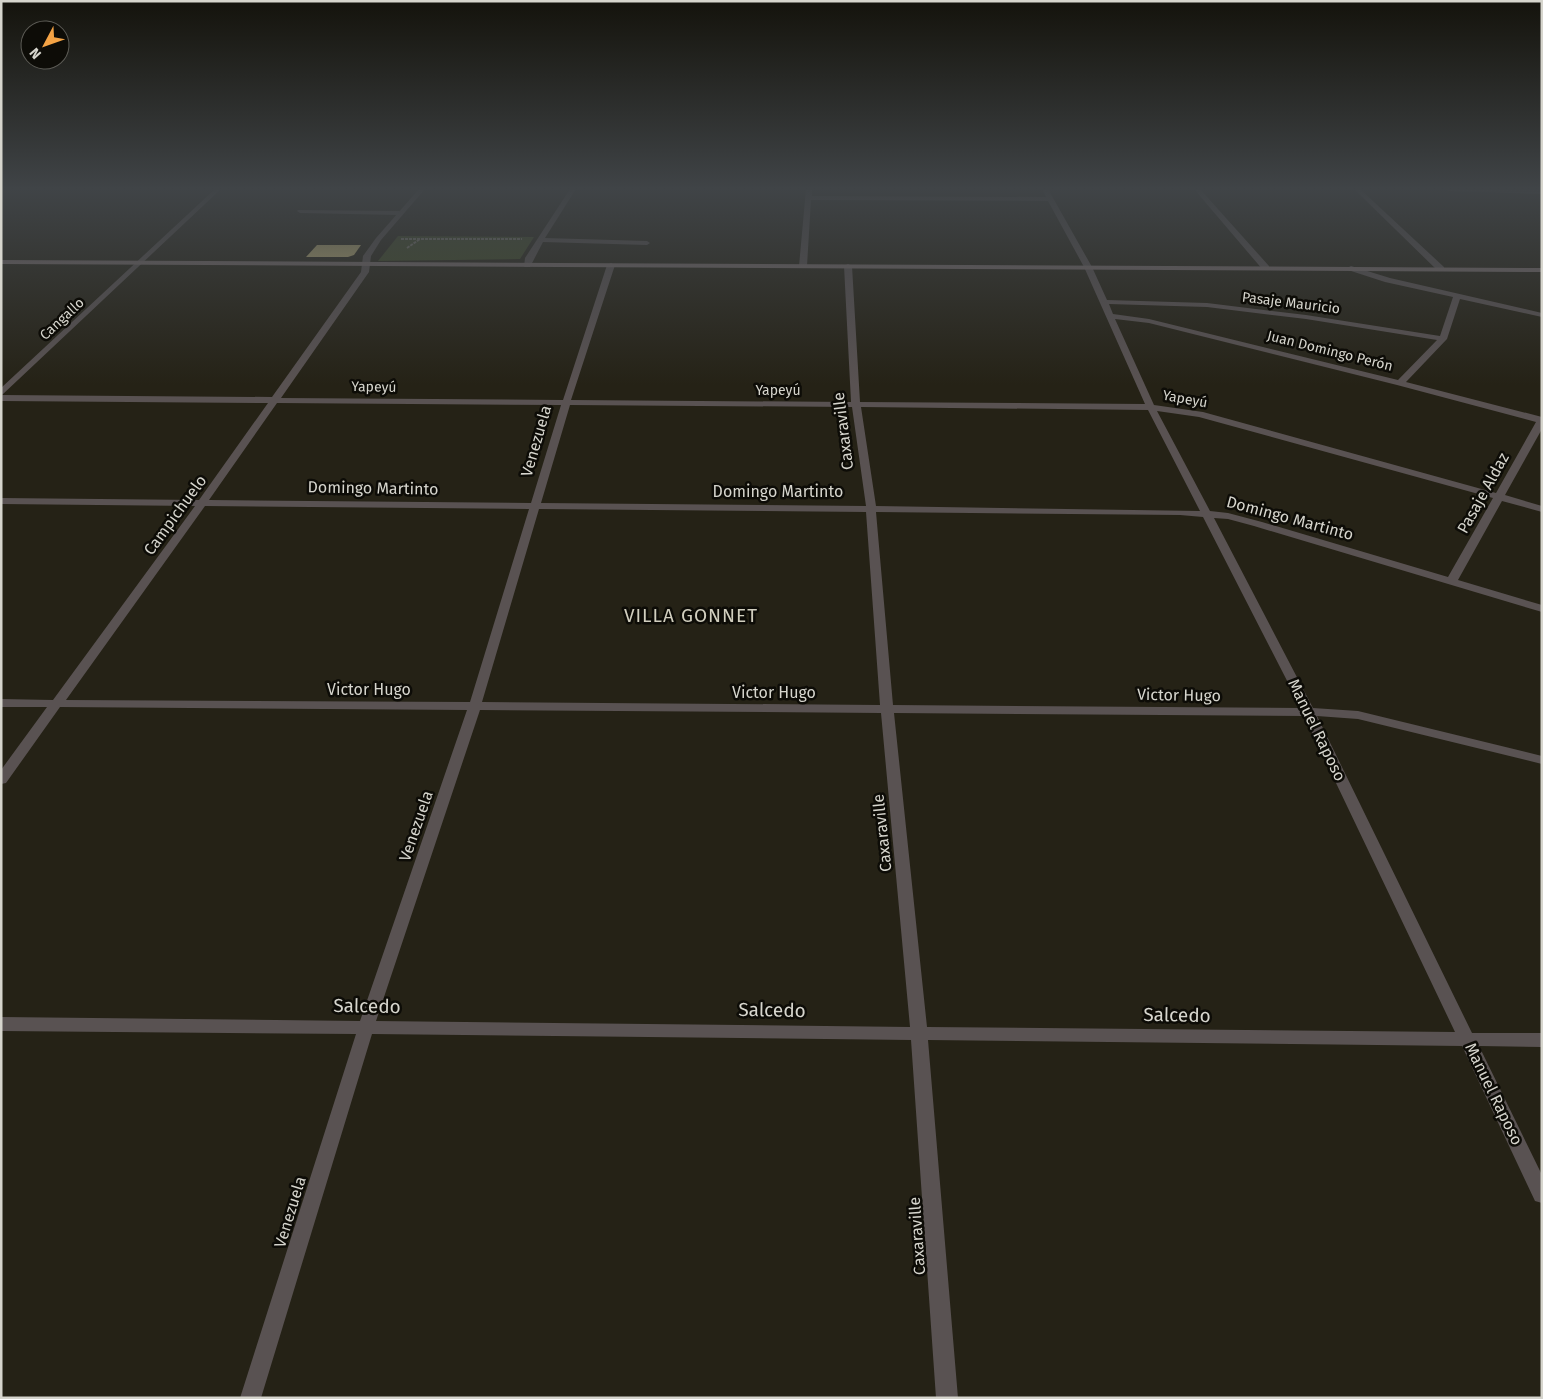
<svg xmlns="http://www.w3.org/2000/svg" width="1543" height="1399" font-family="'Fira Sans',sans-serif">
  <rect width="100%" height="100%" fill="#252216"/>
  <!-- green -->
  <path fill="#3f4b25" d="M398 236 534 237 520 259 378 261Z"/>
  <!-- building -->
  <path fill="#c7ba7c" d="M317 245H361L354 255 348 257H306Z"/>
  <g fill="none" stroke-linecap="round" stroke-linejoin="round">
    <!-- path -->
    <path stroke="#828077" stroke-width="2" stroke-dasharray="3 1" stroke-linecap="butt" d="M401 239H522
      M407 248 420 239"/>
    <!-- lane -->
    <path fill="#595252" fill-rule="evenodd" d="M298 210 399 211 402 213 399 215 300 213 297 211Z"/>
    <!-- street -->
    <path fill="#595252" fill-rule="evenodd" d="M215 189H221L2 395 272 397 361 272 363 256 376 238 419 189H425L381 240 371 256 369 272 281 398 563 400 607 265 611 263 615 265 571 400 851 402 844 266 848 264 852 266 860 402 1145 404 1084 267 1048 201 811 200 807 266 803 268 799 266 806 189H812V196L1046 197 1042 189H1048L1092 267 1107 300 1207 303 1306 315 1440 336 1453 297 1385 282 1348 270 1347 268 1351 266 1390 278 1542 313V317L1460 299 1447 339 1406 382 1542 417V429L1505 495 1542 506V512L1502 501 1458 580 1542 605V612L1254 526 1228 519 1214 518 1313 708 1358 711 1542 756V764L1358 719 1317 716 1472 1033H1542V1047L1479 1046 1542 1175V1203L1535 1201 1462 1046 928 1040 958 1398H936L911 1040 372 1034 261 1398H240L356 1034 1 1031V1017L360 1021 467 710 60 707 6 783 1 784V770L47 707H1V699L53 700 195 506 1 504V498L199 500 268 403 1 401V388ZM1109 304 1207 307 1306 319 1437 340 1398 380 1149 319 1113 314ZM1115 319 1149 323 1397 385 1536 422 1496 493 1203 412 1154 405ZM277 403 561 405 531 503 209 500ZM570 405 852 407 866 506 541 503ZM861 407 1148 410 1200 511 876 506ZM1157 411 1199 417 1493 498 1448 577 1262 522 1228 513 1210 511ZM205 506 529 509 470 702 66 700ZM539 509 866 512 880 705 482 702ZM876 512 1180 515 1203 517 1301 708 893 705ZM480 710 881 713 910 1027 376 1021ZM894 713 1304 716 1455 1032 927 1027Z
      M570 189H576L545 238 647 241 650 243 647 245 543 242 530 267H524L525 258Z
      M1194 189H1200L1269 266V270H1263Z
      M1354 189H1360L1444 267V271H1438Z
      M1445 189 1542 190V194L1448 191Z"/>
    <!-- secondary -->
    <path fill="#796d6d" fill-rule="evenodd" d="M1 260 1542 268V272L1 264Z"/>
  </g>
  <!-- sky -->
  <linearGradient id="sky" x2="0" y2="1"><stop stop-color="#14130c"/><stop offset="0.49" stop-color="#404447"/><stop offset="1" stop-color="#404447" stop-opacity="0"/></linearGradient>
  <rect width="1543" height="385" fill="url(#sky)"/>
  <g text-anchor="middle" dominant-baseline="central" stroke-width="5" stroke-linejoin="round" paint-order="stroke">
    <!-- far-street labels -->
    <g font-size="14" fill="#d6d5cd" stroke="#0d0c07">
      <text transform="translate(1291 303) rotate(7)">Pasaje Mauricio</text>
      <text transform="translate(62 319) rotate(-43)">Cangallo</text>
      <text transform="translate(1330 351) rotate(14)">Juan Domingo Perón</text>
      <text transform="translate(374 387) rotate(1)">Yapeyú</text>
      <text x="778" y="390">Yapeyú</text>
      <text transform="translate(1185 399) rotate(10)">Yapeyú</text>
    </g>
    <!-- street labels -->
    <g font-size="16" fill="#d6d5cd" stroke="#0d0c07">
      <text transform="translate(843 431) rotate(-97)">Caxaraville</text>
      <text transform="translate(536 441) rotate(-74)">Venezuela</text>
      <text transform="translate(373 488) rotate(1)">Domingo Martinto</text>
      <text x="778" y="491">Domingo Martinto</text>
      <text transform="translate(1483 493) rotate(-61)">Pasaje Aldaz</text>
      <text transform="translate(175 515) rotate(-54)">Campichuelo</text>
      <text transform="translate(1290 518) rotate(15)">Domingo Martinto</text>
      <text x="369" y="689">Victor Hugo</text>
      <text x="774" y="692">Victor Hugo</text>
      <text transform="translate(1179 695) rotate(1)">Victor Hugo</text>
      <text transform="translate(1317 730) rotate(64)">Manuel Raposo</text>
      <text transform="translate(416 826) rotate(-71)">Venezuela</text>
      <text transform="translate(882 833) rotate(-96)">Caxaraville</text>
      <text transform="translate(1494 1094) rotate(64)">Manuel Raposo</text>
      <text transform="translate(290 1212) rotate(-73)">Venezuela</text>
      <text transform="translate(917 1236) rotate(-94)">Caxaraville</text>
    </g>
    <!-- quarter labels -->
    <g font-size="19" letter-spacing="1" fill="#d1cebe" stroke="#0d0c07">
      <text x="691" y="615">VILLA GONNET</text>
    </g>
    <!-- near-street labels -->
    <g font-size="19" fill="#d6d5cd" stroke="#0d0c07">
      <text transform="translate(367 1006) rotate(1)">Salcedo</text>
      <text transform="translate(772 1010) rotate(1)">Salcedo</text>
      <text transform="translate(1177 1015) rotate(1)">Salcedo</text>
    </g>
  </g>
  <!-- border -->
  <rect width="1543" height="1399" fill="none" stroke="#d6d5cd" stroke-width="5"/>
  <!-- north arrow -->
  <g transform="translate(45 45) rotate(229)"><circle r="24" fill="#0d0c07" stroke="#5d5c56"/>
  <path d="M0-4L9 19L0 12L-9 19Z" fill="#f4a345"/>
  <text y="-8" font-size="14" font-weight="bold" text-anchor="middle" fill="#d6d5cd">N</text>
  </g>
</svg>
